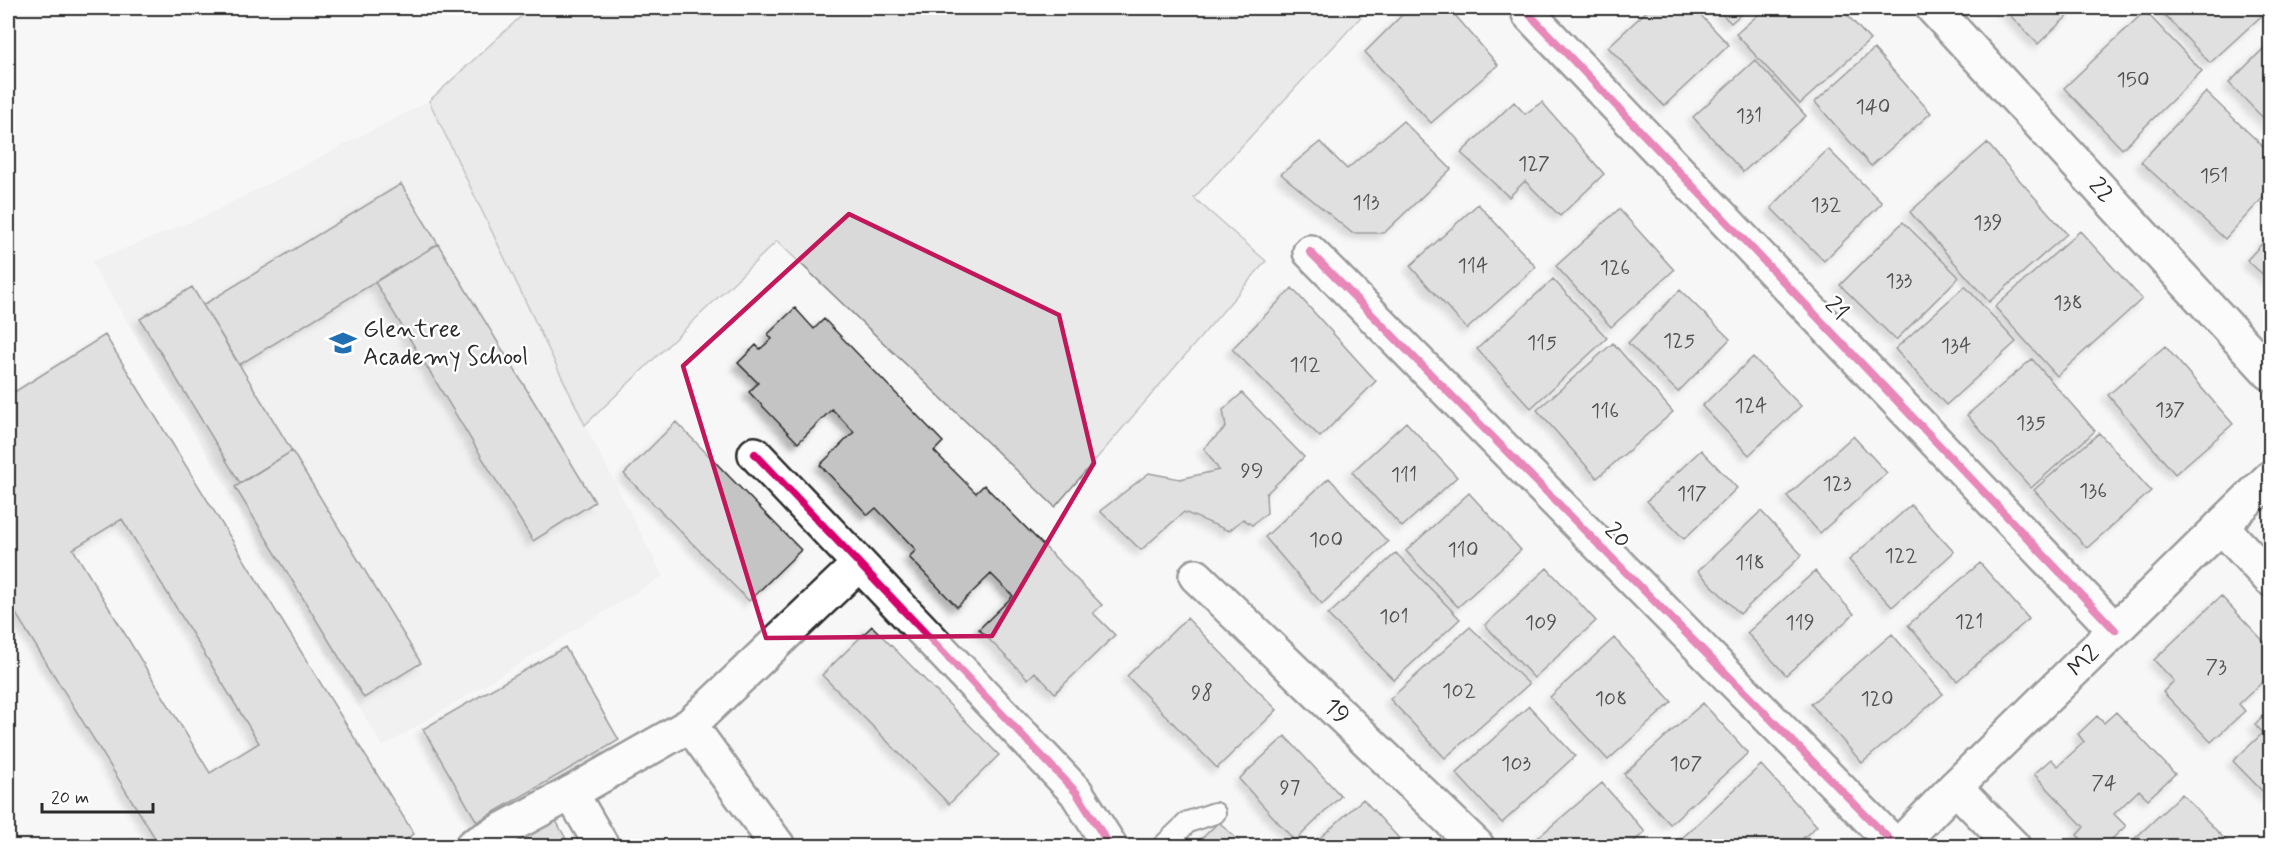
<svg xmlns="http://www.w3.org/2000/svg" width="2278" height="854" font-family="Mynerve,sans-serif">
  <defs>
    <filter id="shadow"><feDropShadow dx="-5.5" dy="5.5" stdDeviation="3" flood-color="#0004"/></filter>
  </defs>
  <rect width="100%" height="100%" fill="#f7f7f7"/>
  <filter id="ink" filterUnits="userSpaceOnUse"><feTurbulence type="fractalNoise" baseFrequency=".0167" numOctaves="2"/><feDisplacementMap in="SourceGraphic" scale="12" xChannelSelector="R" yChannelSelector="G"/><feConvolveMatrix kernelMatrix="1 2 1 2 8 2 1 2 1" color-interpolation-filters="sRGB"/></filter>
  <g filter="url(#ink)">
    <!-- built -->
    <path fill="#e8e8e8" d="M429 101 585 425 663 576 383 747 91 262 205 216Z"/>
    <!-- green -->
    <path fill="#d9d9d9" stroke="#828282" stroke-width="1.5" d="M530 8H1369L1194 198 1266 261 1055 507 777 241 585 425 429 101Z"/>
    <!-- building -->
    <path fill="#c4c4c4" stroke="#2b2b2b" stroke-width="1.5" fill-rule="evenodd" filter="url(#shadow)" d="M1409 8H1449L1498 65 1431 123 1365 52Z
      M1650 8H1694L1729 45 1664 106 1608 47Z
      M1716 8H1748L1731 23Z
      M1766 8H1841L1870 40 1800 104 1736 34Z
      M2003 8H2076L2038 44Z
      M2158 8H2270L2210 63Z
      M2145 11 2202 71 2122 149 2064 88Z
      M2270 42V125L2229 83Z
      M1874 49 1931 113 1871 166 1815 102Z
      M1755 60 1806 116 1743 172 1693 117Z
      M2206 92 2270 153V190L2225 239 2141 162Z
      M1514 102 1525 114 1542 102 1604 174 1560 216 1525 181 1509 197 1461 153Z
      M1403 121 1451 169 1384 233H1352L1281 174 1320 142 1347 169Z
      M1987 143 2067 234 1989 302 1910 212Z
      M1828 149 1882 203 1824 261 1771 208Z
      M401 184 438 244 239 365 203 305Z
      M1478 204 1536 267 1467 329 1410 266Z
      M1619 209 1674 270 1611 327 1556 266Z
      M1903 222 1959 277 1896 340 1840 285Z
      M2080 231 2142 299 2057 376 1995 307Z
      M2270 235V281L2247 260Z
      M438 244 595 502 533 541 375 282Z
      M1553 279 1607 338 1531 408 1477 349Z
      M1965 286 2016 342 1946 405 1895 349Z
      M192 287 292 451 240 483 140 319Z
      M1292 288 1376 381 1320 437 1232 349Z
      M1680 290 1730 339 1678 392 1628 343Z
      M795 308 814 329 824 319 943 442 934 451 976 493 984 485 1102 605 1093 613 1115 635 1055 693 1035 672 1028 679 979 629 1013 596 991 574 957 607 909 557 916 550 876 508 868 515 820 465 854 432 832 409 798 443 749 392 758 383 738 363 756 345 760 349 772 339 768 334Z
      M105 335 414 834 395 846H160L8 601V396ZM122 519 259 743 210 773 73 549Z
      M1613 343 1673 412 1597 478 1537 410Z
      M2165 346 2233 424 2175 474 2108 395Z
      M1753 357 1801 406 1749 455 1702 406Z
      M2032 359 2095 431 2031 488 1967 415Z
      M1242 393 1304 457 1266 494 1267 513 1252 525 1243 519 1229 531 1184 512 1141 550 1100 511 1149 473 1180 479 1219 470 1204 448 1226 427 1223 410Z
      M676 422 801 550 749 601 624 474Z
      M1406 422 1457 477 1402 527 1352 472Z
      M2099 433 2151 491 2087 548 2034 490Z
      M1853 436 1887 473 1820 533 1787 496Z
      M1701 450 1737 488 1684 539 1647 501Z
      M292 451 421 663 364 698 235 487Z
      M1329 478 1388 542 1322 604 1265 537Z
      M1469 493 1521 550 1458 607 1406 551Z
      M1911 505 1954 552 1892 607 1849 560Z
      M1761 511 1802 555 1740 614 1698 571Z
      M1396 553 1460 619 1394 680 1328 615Z
      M1980 563 2029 619 1957 681 1908 625Z
      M1547 568 1596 621 1534 678 1485 625Z
      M1815 571 1854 614 1786 675 1747 633Z
      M2221 596 2270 648V675L2239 704 2245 711 2211 742 2163 692 2174 681 2154 660Z
      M1187 618 1277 710 1217 768 1127 676Z
      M872 626 999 755 949 804 822 675Z
      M1470 627 1529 684 1445 758 1390 699Z
      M1892 634 1943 694 1862 763 1811 704Z
      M1614 638 1672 702 1608 760 1550 697Z
      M565 647 619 740 477 822 423 729Z
      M1703 703 1748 753 1670 824 1624 774Z
      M1529 706 1575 756 1502 823 1456 773Z
      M2270 709V799L2233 761 2263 733 2255 724Z
      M2116 712 2175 774 2148 799 2139 790 2114 814 2126 826 2104 846H2088L2077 835 2084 827 2034 774 2051 759 2058 766 2084 742 2078 734 2097 716 2104 723Z
      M1285 736 1341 796 1295 841 1239 779Z
      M1761 765 1817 826 1794 846H1686L1680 840Z
      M1602 783 1645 832 1628 846H1528Z
      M2182 794 2231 846H2127Z
      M1363 799 1406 846H1311Z
      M555 819 570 846H503Z
      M1219 822 1244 846H1194Z"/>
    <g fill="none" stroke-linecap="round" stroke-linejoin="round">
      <defs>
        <path id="lane" d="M1163 846 1188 822 1215 813"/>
        <g id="street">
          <path id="s1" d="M1933 8 2270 373"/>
          <path d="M1529 14 2115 630"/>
          <path d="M1310 252 1896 846"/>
          <path d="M755 454 1076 792 1110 846"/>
          <path d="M2221 526 2270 579"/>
          <path id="s2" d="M1196 576 1477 846"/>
          <path d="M690 725 778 846"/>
          <path d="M1955 787 2013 846"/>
          <path d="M571 793 602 846"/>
          <path d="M472 846 571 793 690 725 859 564"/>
          <path id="s3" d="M1898 846 1955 787 2270 478"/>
        </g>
      </defs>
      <!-- lane casing -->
      <use href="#lane" stroke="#2b2b2b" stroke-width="24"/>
      <!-- street casing -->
      <use href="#street" stroke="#2b2b2b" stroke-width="38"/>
      <!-- lane -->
      <use href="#lane" stroke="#fff" stroke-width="20"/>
      <!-- street -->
      <use href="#street" stroke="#fff" stroke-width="33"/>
      <defs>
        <path id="cycleway" d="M1529 14 2115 630
          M1310 252 1896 846
          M755 454 1076 792 1110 846"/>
      </defs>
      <!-- cycleway casing -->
      <use href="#cycleway" stroke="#fff" stroke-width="11"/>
      <!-- cycleway -->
      <use href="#cycleway" stroke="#d6006c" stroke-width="8"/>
    </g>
  </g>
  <!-- marked area -->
  <path d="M0 0H2278V854H0ZM849 214 1059 315 1094 463 992 636 766 638 683 366Z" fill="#f7f7f7" fill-opacity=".55" fill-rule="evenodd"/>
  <path fill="none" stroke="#c2185b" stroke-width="4.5" stroke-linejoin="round" d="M849 214 1059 315 1094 463 992 636 766 638 683 366Z"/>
  <!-- icons -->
  <defs>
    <symbol id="school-bare" viewBox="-9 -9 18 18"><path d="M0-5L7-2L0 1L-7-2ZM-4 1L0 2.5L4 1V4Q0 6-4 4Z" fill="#1f6fb2" stroke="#fff" stroke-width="2.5" paint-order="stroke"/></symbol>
  </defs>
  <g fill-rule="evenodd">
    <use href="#school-bare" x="324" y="324" width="38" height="38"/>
  </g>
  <g text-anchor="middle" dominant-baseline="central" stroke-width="5" stroke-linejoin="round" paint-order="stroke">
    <!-- number labels -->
    <g font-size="21" fill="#515151">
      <text x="2133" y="80">150</text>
      <text x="1873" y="107">140</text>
      <text x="1749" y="116">131</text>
      <text x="1534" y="164">127</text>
      <text x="2214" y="176">151</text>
      <text x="1366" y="203">113</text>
      <text x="1826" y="205">132</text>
      <text x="1988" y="223">139</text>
      <text x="1473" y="266">114</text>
      <text x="1615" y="268">126</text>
      <text x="1899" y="281">133</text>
      <text x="2068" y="303">138</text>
      <text x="1679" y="341">125</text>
      <text x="1542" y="343">115</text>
      <text x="1956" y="346">134</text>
      <text x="1305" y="365">112</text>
      <text x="1751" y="406">124</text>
      <text x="2170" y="410">137</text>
      <text x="1605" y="411">116</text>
      <text x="2031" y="423">135</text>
      <text x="1252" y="471">99</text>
      <text x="1404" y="475">111</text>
      <text x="1837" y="484">123</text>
      <text x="2093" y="491">136</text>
      <text x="1692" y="494">117</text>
      <text x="1326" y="540">100</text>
      <text x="1463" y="550">110</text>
      <text x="1901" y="556">122</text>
      <text x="1750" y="563">118</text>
      <text x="1394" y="617">101</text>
      <text x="1969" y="622">121</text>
      <text x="1541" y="623">109</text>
      <text x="1800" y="623">119</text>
      <text x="2216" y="667">73</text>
      <text x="1459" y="691">102</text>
      <text x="1202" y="693">98</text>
      <text x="1611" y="699">108</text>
      <text x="1877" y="699">120</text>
      <text x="1516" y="764">103</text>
      <text x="1686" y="764">107</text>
      <text x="2104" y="783">74</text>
      <text x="1290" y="788">97</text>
    </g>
    <!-- street labels -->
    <g font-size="24" fill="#2b2b2b" stroke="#fff">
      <text stroke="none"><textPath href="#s1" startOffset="248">22</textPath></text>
      <text transform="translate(1836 309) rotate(46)">21</text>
      <text transform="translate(1617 536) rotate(45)">20</text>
      <text stroke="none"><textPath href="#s3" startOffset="262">M2</textPath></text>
      <text stroke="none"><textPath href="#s2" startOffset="195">19</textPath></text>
    </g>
    <!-- poi labels -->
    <g font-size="24" fill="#2b2b2b" stroke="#fff" text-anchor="start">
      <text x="363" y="329">Glentree<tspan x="363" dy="28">Academy School</tspan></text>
    </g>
  </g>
  <!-- margin -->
  <rect width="2278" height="854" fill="none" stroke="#fff" stroke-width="30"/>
  <rect x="15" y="15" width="2248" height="824" fill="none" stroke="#2b2b2b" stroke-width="2" filter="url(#ink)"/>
  <!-- scale -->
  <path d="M42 803v9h111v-9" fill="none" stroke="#2b2b2b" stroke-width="3"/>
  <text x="51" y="803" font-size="18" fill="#2b2b2b" stroke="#ffffff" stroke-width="4.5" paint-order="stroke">20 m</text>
</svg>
